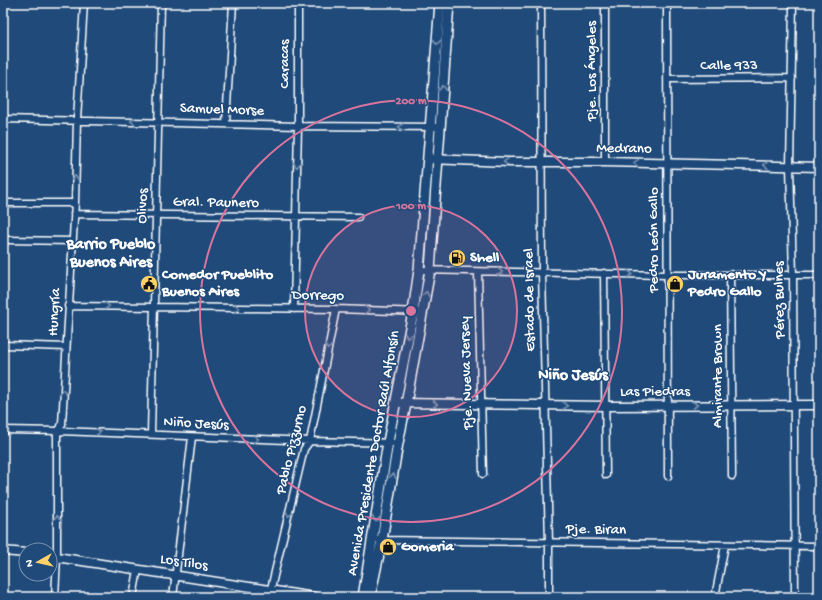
<svg xmlns="http://www.w3.org/2000/svg" width="822" height="600" font-family="'Gochi Hand',sans-serif">
  <rect width="100%" height="100%" fill="#1f4a7a"/>
  <filter id="ink" filterUnits="userSpaceOnUse"><feTurbulence type="fractalNoise" baseFrequency=".025" numOctaves="2"/><feDisplacementMap in="SourceGraphic" scale="8" xChannelSelector="R" yChannelSelector="G"/><feConvolveMatrix kernelMatrix="1 2 1 2 8 2 1 2 1" color-interpolation-filters="sRGB"/></filter>
  <g filter="url(#ink)">
    <g fill="none" stroke-linecap="round" stroke-linejoin="round">
      <defs>
        <path id="minor" d="M541 3 542 273 549 542V597
          M605 3V162
          M667 3 668 476
          M793 3 790 166 793 275 795 597
          M667 79 792 78
          M3 119 298 126 440 127
          M226 123 233 3
          M3 203H75
          M74 214 358 217
          M7 240 72 241
          M419 270 667 275H819
          M478 272 483 474
          M604 273 606 475
          M730 274 732 476
          M68 306 336 309 423 312
          M294 309 298 126V3
          M5 345 66 347
          M3 430 60 431 310 441 398 443
          M151 434 161 3
          M373 538 382 540 819 546
          M55 597 57 557V435L62 424 75 203 77 120 84 3
          M133 597 138 570
          M173 597 192 437
          M269 597 304 449 310 441 336 309
          M715 597 725 545"/>
        <path id="tertiary" d="M428 159 509 162H605L819 167
          M401 403 606 406 819 405
          M3 551 26 553
          M50 556 314 597"/>
        <path id="secondary" d="M363 597 388 442 413 312 419 270 440 3
          M370 597 382 540 398 443 406 404 430 270 449 3"/>
      </defs>
      <!-- minor casing -->
      <use href="#minor" stroke="#fff" stroke-width="9"/>
      <!-- tertiary casing -->
      <use href="#tertiary" stroke="#fff" stroke-width="11"/>
      <!-- secondary casing -->
      <use href="#secondary" stroke="#fff" stroke-width="12"/>
      <!-- minor -->
      <use href="#minor" stroke="#1f4a7a" stroke-width="6"/>
      <!-- tertiary -->
      <use href="#tertiary" stroke="#1f4a7a" stroke-width="8"/>
      <!-- secondary -->
      <use href="#secondary" stroke="#1f4a7a" stroke-width="9"/>
    </g>
    <!-- one-way arrows -->
    <defs><path id="oneway-chevron" d="M-2-3.5L2.5 0L-2 3.5" fill="none" stroke-width="1.6" stroke-linecap="round" stroke-linejoin="round"/></defs>
    <g stroke="#7992af">
      <use href="#oneway-chevron" transform="translate(437 42) rotate(95)"/>
      <use href="#oneway-chevron" transform="translate(443 88) rotate(-86)"/>
      <use href="#oneway-chevron" transform="translate(133 121) rotate(-179)"/>
      <use href="#oneway-chevron" transform="translate(401 127) rotate(-179)"/>
      <use href="#oneway-chevron" transform="translate(506 162) rotate(-179)"/>
      <use href="#oneway-chevron" transform="translate(636 163) rotate(-178)"/>
      <use href="#oneway-chevron" transform="translate(297 165) rotate(91)"/>
      <use href="#oneway-chevron" transform="translate(766 165) rotate(-179)"/>
      <use href="#oneway-chevron" transform="translate(75 178) rotate(-89)"/>
      <use href="#oneway-chevron" transform="translate(500 272) rotate(1)"/>
      <use href="#oneway-chevron" transform="translate(630 274) rotate(1)"/>
      <use href="#oneway-chevron" transform="translate(426 294) rotate(-81)"/>
      <use href="#oneway-chevron" transform="translate(107 306) rotate(1)"/>
      <use href="#oneway-chevron" transform="translate(237 308) rotate(1)"/>
      <use href="#oneway-chevron" transform="translate(367 310) rotate(2)"/>
      <use href="#oneway-chevron" transform="translate(408 336) rotate(101)"/>
      <use href="#oneway-chevron" transform="translate(328 347) rotate(101)"/>
      <use href="#oneway-chevron" transform="translate(63 392) rotate(-87)"/>
      <use href="#oneway-chevron" transform="translate(435 404)"/>
      <use href="#oneway-chevron" transform="translate(695 405)"/>
      <use href="#oneway-chevron" transform="translate(565 406) rotate(1)"/>
      <use href="#oneway-chevron" transform="translate(98 432) rotate(2)"/>
      <use href="#oneway-chevron" transform="translate(256 439) rotate(2)"/>
      <use href="#oneway-chevron" transform="translate(393 476) rotate(-81)"/>
      <use href="#oneway-chevron" transform="translate(289 514) rotate(103)"/>
      <use href="#oneway-chevron" transform="translate(57 518) rotate(-90)"/>
      <use href="#oneway-chevron" transform="translate(376 519) rotate(99)"/>
    </g>
  </g>
  <!-- distance rings -->
  <circle cx="411" cy="311" r="106" fill="#da749d" fill-opacity=".12"/>
  <g fill="none" stroke="#da749d" stroke-width="2">
    <circle cx="411" cy="311" r="106"/>
    <circle cx="411" cy="311" r="211"/>
  </g>
  <!-- icons -->
  <defs>
    <symbol id="fuel-disc" viewBox="-11 -11 22 22"><circle r="9.5" fill="#ffd166" stroke="#1f4a7a"/><path d="M-5.5-6h7V0h2V4h1.3V-2.5L3-4.5l.8-.8L6-3V5H2.5V1h-1V6h-7ZM-4.2-4.7v3.2H.2V-4.7Z" fill="#111"/></symbol>
    <symbol id="civic-disc" viewBox="-11 -11 22 22"><circle r="9.5" fill="#ffd166" stroke="#1f4a7a"/><path d="M-.6-6.5H3V-4.5H.6V-3L4-1V1h2V6H-6V1h2V-1L-.6-3ZM-1.2 2.5V6h2.4V2.5Z" fill="#111"/></symbol>
    <symbol id="shop-disc" viewBox="-11 -11 22 22"><circle r="9.5" fill="#ffd166" stroke="#1f4a7a"/><path d="M-5-2.5h2.3a2.7 3.5 0 0 1 5.4 0H5L5.5 6h-11ZM-1.5-2.5h3a1.5 2.3 0 0 0-3 0Z" fill="#111"/></symbol>
  </defs>
  <g fill-rule="evenodd">
    <use href="#fuel-disc" x="447" y="248" width="20" height="20"/>
    <use href="#civic-disc" x="139" y="274" width="20" height="20"/>
    <use href="#shop-disc" x="665" y="274" width="20" height="20"/>
    <use href="#shop-disc" x="378" y="537" width="20" height="20"/>
  </g>
  <g text-anchor="middle" dominant-baseline="central" stroke-width="3" stroke-linejoin="round" paint-order="stroke">
    <!-- street labels -->
    <g font-size="15" fill="#fff" stroke="#1f4a7a">
      <text transform="translate(285 64) rotate(-90)">Caracas</text>
      <text x="729" y="66">Calle 933</text>
      <text transform="translate(592 71) rotate(-90)">Pje. Los Ángeles</text>
      <text transform="translate(222 110) rotate(2)">Samuel Morse</text>
      <text transform="translate(624 149) rotate(1)">Medrano</text>
      <text transform="translate(216 203) rotate(1)">Gral. Paunero</text>
      <text transform="translate(143 206) rotate(-88)">Olivos</text>
      <text transform="translate(654 240) rotate(-90)">Pedro León Gallo</text>
      <text transform="translate(318 296) rotate(1)">Dorrego</text>
      <text transform="translate(530 300) rotate(-91)">Estado de Israel</text>
      <text transform="translate(780 300) rotate(-91)">Pérez Bulnes</text>
      <text transform="translate(55 312) rotate(-87)">Hungría</text>
      <text transform="translate(467 373) rotate(-92)">Pje. Nueva Jersey</text>
      <text transform="translate(718 376) rotate(-90)">Almirante Brown</text>
      <text x="655" y="392">Las Piedras</text>
      <text transform="translate(196 424) rotate(3)">Niño Jesús</text>
      <text transform="translate(292 450) rotate(-76)">Pablo Pizzurno</text>
      <text transform="translate(374 453) rotate(-80)">Avenida Presidente Doctor Raúl Alfonsín</text>
      <text transform="translate(596 530) rotate(1)">Pje. Biran</text>
      <text transform="translate(184 563) rotate(9)">Los Tilos</text>
    </g>
    <!-- poi labels -->
    <g font-size="15" font-weight="bold" fill="#fff" stroke="#1f4a7a" text-anchor="start">
      <text x="470" y="258">Shell</text>
      <text x="162" y="275">Comedor Pueblito<tspan x="162" dy="17">Buenos Aires</tspan></text>
      <text x="688" y="275">Juramento Y<tspan x="688" dy="17">Pedro Gallo</tspan></text>
      <text x="401" y="547">Gomeria</text>
    </g>
    <!-- neighbourhood labels -->
    <g font-size="16" font-weight="bold" fill="#fff" stroke="#1f4a7a">
      <text x="111" y="245">Barrio Pueblo<tspan x="111" dy="18">Buenos Aires</tspan></text>
      <text x="573" y="376">Niño Jesús</text>
    </g>
  </g>
  <circle cx="411" cy="311" r="6" fill="#da749d" stroke="#1f4a7a" stroke-width="2"/>
  <g font-size="12" text-anchor="middle" font-weight="bold" fill="#da749d" stroke="#1f4a7a" stroke-width="3" stroke-linejoin="round" paint-order="stroke">
    <text x="411" y="104">200 m</text>
    <text x="411" y="209">100 m</text>
  </g>
  <!-- margin -->
  <rect width="822" height="600" fill="none" stroke="#1f4a7a" stroke-width="16"/>
  <rect x="8" y="8" width="806" height="584" fill="none" stroke="#fff" stroke-width="1.5" filter="url(#ink)"/>
  <!-- north arrow -->
  <g transform="translate(38 562) rotate(262)"><circle r="19" fill="#1f4a7a" stroke="#7992af"/>
  <path d="M0-3L7 15L0 10L-7 15Z" fill="#ffd166"/>
  <text y="-6" font-size="11" font-weight="bold" text-anchor="middle" fill="#ffffff">N</text>
  </g>
</svg>
